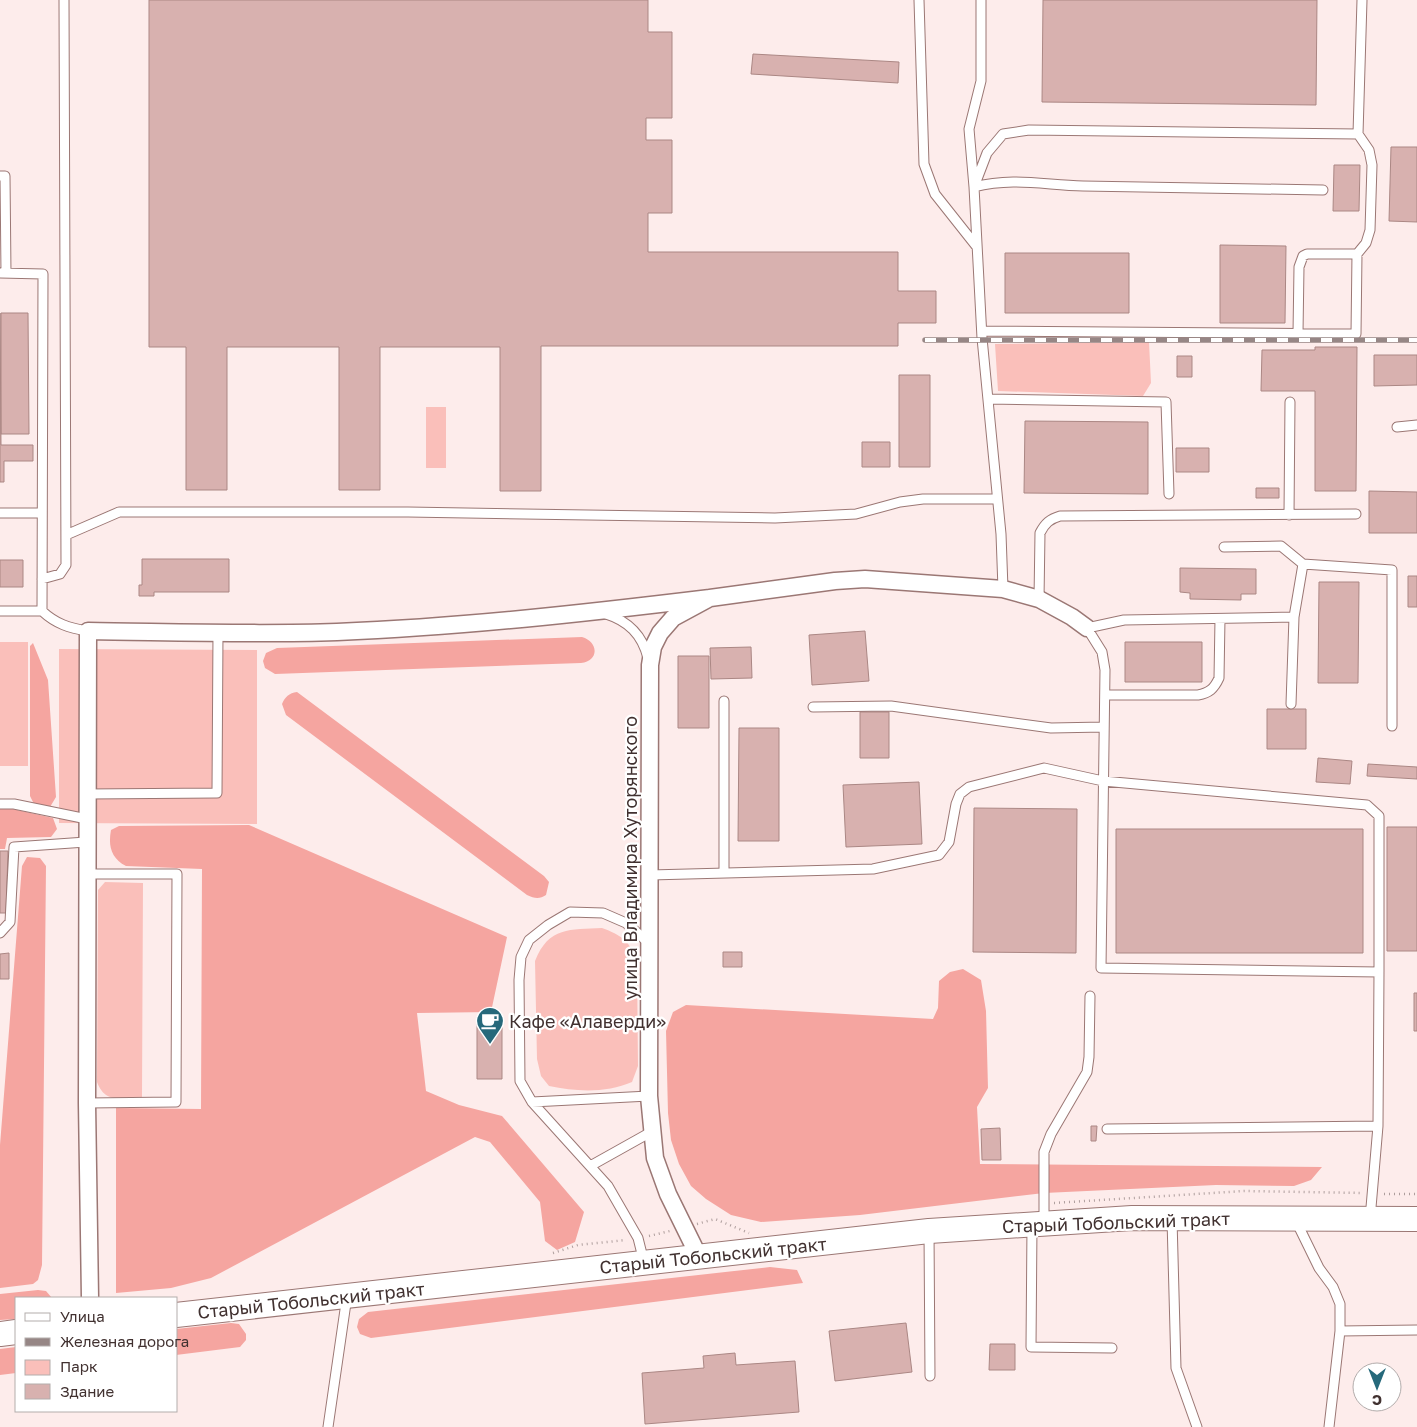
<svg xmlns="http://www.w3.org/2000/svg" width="1417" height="1427" font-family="'Golos Text',sans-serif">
  <rect width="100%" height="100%" fill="#fdeceb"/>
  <!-- green -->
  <path fill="#fabfba" d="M1149 342 1151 383 1143 396 998 391 995 344Z
    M426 407H446V468H426Z
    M0 642H28V766H0Z
    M59 649 257 650V824L59 823Z
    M105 882 143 883 142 1098C122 1098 105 1104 97 1082L98 890Z
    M602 928C621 935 630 941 637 961L638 1066 632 1082C607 1093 577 1092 549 1086L541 1076 537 1059 535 961C549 926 570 930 602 928Z"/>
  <!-- forest -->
  <path fill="#f5a5a0" d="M582 637C599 642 599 661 581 663L275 674 265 668 263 661 266 653 277 648Z
    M33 643 48 680 56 797 50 807 43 809 35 806 30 796V646Z
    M297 692 544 876 549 882 546 895C540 899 535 899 527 895L286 715 282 704C285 697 289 693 297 692Z
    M0 809H13L53 818 57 829 51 837 7 838 5 849H0Z
    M249 825 507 937 491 1012 417 1013 426 1091 459 1105 502 1116 584 1212 575 1242 557 1250 545 1241 540 1202 490 1142 475 1137 211 1278 171 1288 116 1293V1108L201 1109 202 869 126 866C111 858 108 846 111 830L119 826Z
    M27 857 40 858 46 866 42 1265 38 1280 33 1284 0 1288V1145L22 866Z
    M963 969 981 980 986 1011 988 1088 977 1107 980 1164 1322 1167 1311 1180 1294 1186 1216 1185 1044 1193 860 1215 761 1222 731 1215 706 1199 691 1186 679 1164 671 1140 668 1113 666 1031 673 1012 686 1005 933 1019 938 1008 939 981 950 972Z
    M770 1267 797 1270 803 1283 371 1338 360 1334 357 1327 359 1319 368 1312Z
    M38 1290 46 1291 52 1298H16V1319L0 1320V1294Z
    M231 1323 239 1324 246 1334V1340L240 1347 176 1355V1329Z
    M16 1347V1373L0 1375V1349Z"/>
  <!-- building -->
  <path fill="#d8b1af" stroke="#ab8784" d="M149 0H648V32H672V118H646V140H672V213H648V252H898V291H936V323H898V346H541V491H500V347H380V490H339V347H227V490H186V347H149Z
    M1043 0H1317L1316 105 1042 102Z
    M753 54 899 62 898 83 751 74Z
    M1391 147H1417V222L1389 221Z
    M1334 165H1360L1359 211H1333Z
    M1220 245 1286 246 1285 323H1220Z
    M1005 253H1129V313H1005Z
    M0 313 1 445H33V461H4V482H0Z
    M1 313H28L29 434H1Z
    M1315 347H1357L1356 491H1315V391H1261L1262 350H1315Z
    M1374 355H1417V385L1374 386Z
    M1177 356H1192V377H1177Z
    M899 375H930V467H899Z
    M1025 421 1148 422V494L1024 493Z
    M862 442H890V467H862Z
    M1176 448H1209V472H1176Z
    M1256 488H1279V498H1256Z
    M1369 491 1417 492V533H1369Z
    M142 559H229V592H154V596H139V585H142Z
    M0 560H23V587H0Z
    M1180 568 1256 569V594H1241V600L1190 599V593L1180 592Z
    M1408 576H1417V607H1408Z
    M1319 582H1359L1358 683H1318Z
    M865 631 869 681 812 685 809 635Z
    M1125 642H1202V682H1125Z
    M751 647 752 678 711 679 710 648Z
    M678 656H709V728H678Z
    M1267 709H1306V749H1267Z
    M860 712H889V758H860Z
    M739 728H779V841H738Z
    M1318 758 1352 761 1350 784 1316 782Z
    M1368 764 1417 767V779L1367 776Z
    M919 782 922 844 846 847 843 785Z
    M974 808 1077 809 1076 953 973 952Z
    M1387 827H1417V951H1387Z
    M1116 829H1363V953H1116Z
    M0 851H8L6 913H0Z
    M723 952H742V967H723Z
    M9 953V979H0V954Z
    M1414 993H1417V1031H1414Z
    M477 1017H502V1079H477Z
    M1091 1126H1097L1096 1141H1091Z
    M1000 1128 1001 1160H982L981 1129Z
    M906 1323 912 1372 835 1381 829 1331Z
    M990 1344H1015V1370H989Z
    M735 1353 736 1365 795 1361 799 1412 645 1424 642 1373 704 1368 703 1356Z"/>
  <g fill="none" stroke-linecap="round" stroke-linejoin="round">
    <defs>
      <path id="lane" d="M919 0 924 164 935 194 977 247
        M981 0V81L969 129 974 187C1013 177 1044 185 1083 186 1163 188 1243 189 1323 190
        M0 176H5L6 273
        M0 273 43 274 42 611
        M982 331 1356 334 1357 254 1366 243 1370 230 1372 165 1369 150 1358 134
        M1298 333 1299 267 1303 256 1307 254H1357
        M988 399 1166 402 1169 494
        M1397 427 1417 425
        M0 513H41
        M1289 515 1290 402
        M66 535 119 512H408L775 518 856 514 900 502 923 499H997
        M1224 547 1281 546 1303 564
        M42 579 60 574 66 565 64 0
        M1003 589 1001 534 982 338 974 187 987 153 1003 134 1029 130 1358 134 1362 0
        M1039 599 1040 533C1045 523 1050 519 1060 516L1356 514
        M0 611H42C56 624 69 628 88 631
        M606 614C628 621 642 634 648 658
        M1294 617 1303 564 1392 570V726
        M1105 695H1198C1209 693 1214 689 1219 678L1220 619
        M724 701V873
        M813 707 891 706 1051 728 1104 727
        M87 794 217 793 218 633
        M0 804H14L87 819
        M86 874H177L176 1102 87 1103
        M650 875 873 869 939 855 949 842 956 804 960 794 969 787 1044 768 1103 781 1367 805 1379 816V972L1101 968 1105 670 1102 652 1087 628 1124 620 1294 617 1291 704
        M0 933 10 922 14 847 86 842
        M532 1102 649 1096
        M1107 1129 1378 1126
        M592 1165 651 1132
        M1172 1219 1176 1368 1197 1427
        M1370 1219 1378 1126 1379 972
        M1296 1221 1319 1268 1333 1287 1340 1304V1331L1329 1427
        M1044 1222V1152L1051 1134 1087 1072 1089 1057 1090 996
        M1032 1226 1031 1347 1112 1348
        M929 1231 930 1376
        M644 1262 638 1238 608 1186 532 1102 520 1081 519 980 521 957 529 940 548 925 570 912 603 913 626 923 650 944
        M1340 1331 1417 1330
        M328 1427 347 1296"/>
      <path id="street" d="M699 1257 668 1194 655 1158 649 1096 650 665 653 647 660 633 673 618 710 598 835 581 865 579 1003 589 1039 599 1072 617 1087 628
        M90 1298 87 1103 88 631C171 632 254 635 337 632 462 627 586 613 710 598"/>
      <path id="secondary" d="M176 1315 929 1231 1132 1218 1417 1219
        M0 1334 16 1332"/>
    </defs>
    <!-- lane casing -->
    <use href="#lane" stroke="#9b7774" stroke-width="11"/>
    <!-- street casing -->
    <use href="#street" stroke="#9b7774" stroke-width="19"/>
    <!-- secondary casing -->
    <use href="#secondary" stroke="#9b7774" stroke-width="26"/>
    <!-- path -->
    <path stroke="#ae9e9d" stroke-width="2.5" stroke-dasharray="1 4" stroke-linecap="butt" d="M1384 1194H1417
      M1054 1203 1244 1191 1363 1193
      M697 1224 715 1219 749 1233
      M649 1236 670 1231
      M553 1253 578 1245 626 1240"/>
    <!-- lane -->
    <use href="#lane" stroke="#fff" stroke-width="9"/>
    <!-- street -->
    <use href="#street" stroke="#fff" stroke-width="16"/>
    <!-- secondary -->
    <use href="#secondary" stroke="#fff" stroke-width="24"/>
    <defs>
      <path id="rail" d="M925 340H1417"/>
    </defs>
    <!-- rail casing -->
    <use href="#rail" stroke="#968685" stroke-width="5.5"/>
    <!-- rail -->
    <use href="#rail" stroke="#fff" stroke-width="4" stroke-dasharray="11" stroke-linecap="butt"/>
  </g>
  <!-- icons -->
  <defs>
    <symbol id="cafe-pin" viewBox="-11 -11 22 30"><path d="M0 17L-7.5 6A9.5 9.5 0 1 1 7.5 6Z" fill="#26697b" stroke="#fff"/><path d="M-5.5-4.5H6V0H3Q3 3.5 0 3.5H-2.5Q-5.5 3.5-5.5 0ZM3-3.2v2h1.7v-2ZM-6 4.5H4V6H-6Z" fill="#fff"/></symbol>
  </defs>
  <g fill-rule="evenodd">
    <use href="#cafe-pin" x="474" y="1005" width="32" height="43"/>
  </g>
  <g text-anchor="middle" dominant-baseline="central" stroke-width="4.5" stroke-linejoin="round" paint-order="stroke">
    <!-- street labels -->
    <g font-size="18" fill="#413130" stroke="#fff">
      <text transform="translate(630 858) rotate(-90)">улица Владимира Хуторянского</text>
      <text transform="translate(1116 1222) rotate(-2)">Старый Тобольский тракт</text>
      <text transform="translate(713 1255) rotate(-6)">Старый Тобольский тракт</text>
      <text transform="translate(311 1300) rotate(-6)">Старый Тобольский тракт</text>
    </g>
    <!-- poi labels -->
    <g font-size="18" fill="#413130" stroke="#fff" text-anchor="start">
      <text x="509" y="1021">Кафе «Алаверди»</text>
    </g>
  </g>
  <!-- legend -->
  <rect x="15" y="1297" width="162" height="115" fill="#ffffff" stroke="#b3adac"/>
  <rect x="25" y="1313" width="25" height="8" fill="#ffffff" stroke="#b3adac"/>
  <text x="60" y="1322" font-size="15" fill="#413130">Улица</text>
  <rect x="25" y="1338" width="25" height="8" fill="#968685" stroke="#b3adac"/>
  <text x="60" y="1347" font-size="15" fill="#413130">Железная дорога</text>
  <rect x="25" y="1360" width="25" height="15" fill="#fabfba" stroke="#b3adac"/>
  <text x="60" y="1372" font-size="15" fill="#413130">Парк</text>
  <rect x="25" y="1384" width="25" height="15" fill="#d8b1af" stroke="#b3adac"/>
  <text x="60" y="1397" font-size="15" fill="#413130">Здание</text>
  <!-- north arrow -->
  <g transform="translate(1377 1387) rotate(180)"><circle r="24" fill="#ffffff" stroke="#b3adac"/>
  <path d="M0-4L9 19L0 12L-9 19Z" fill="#26697b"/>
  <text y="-8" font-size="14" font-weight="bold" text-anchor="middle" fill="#413130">С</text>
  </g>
</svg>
